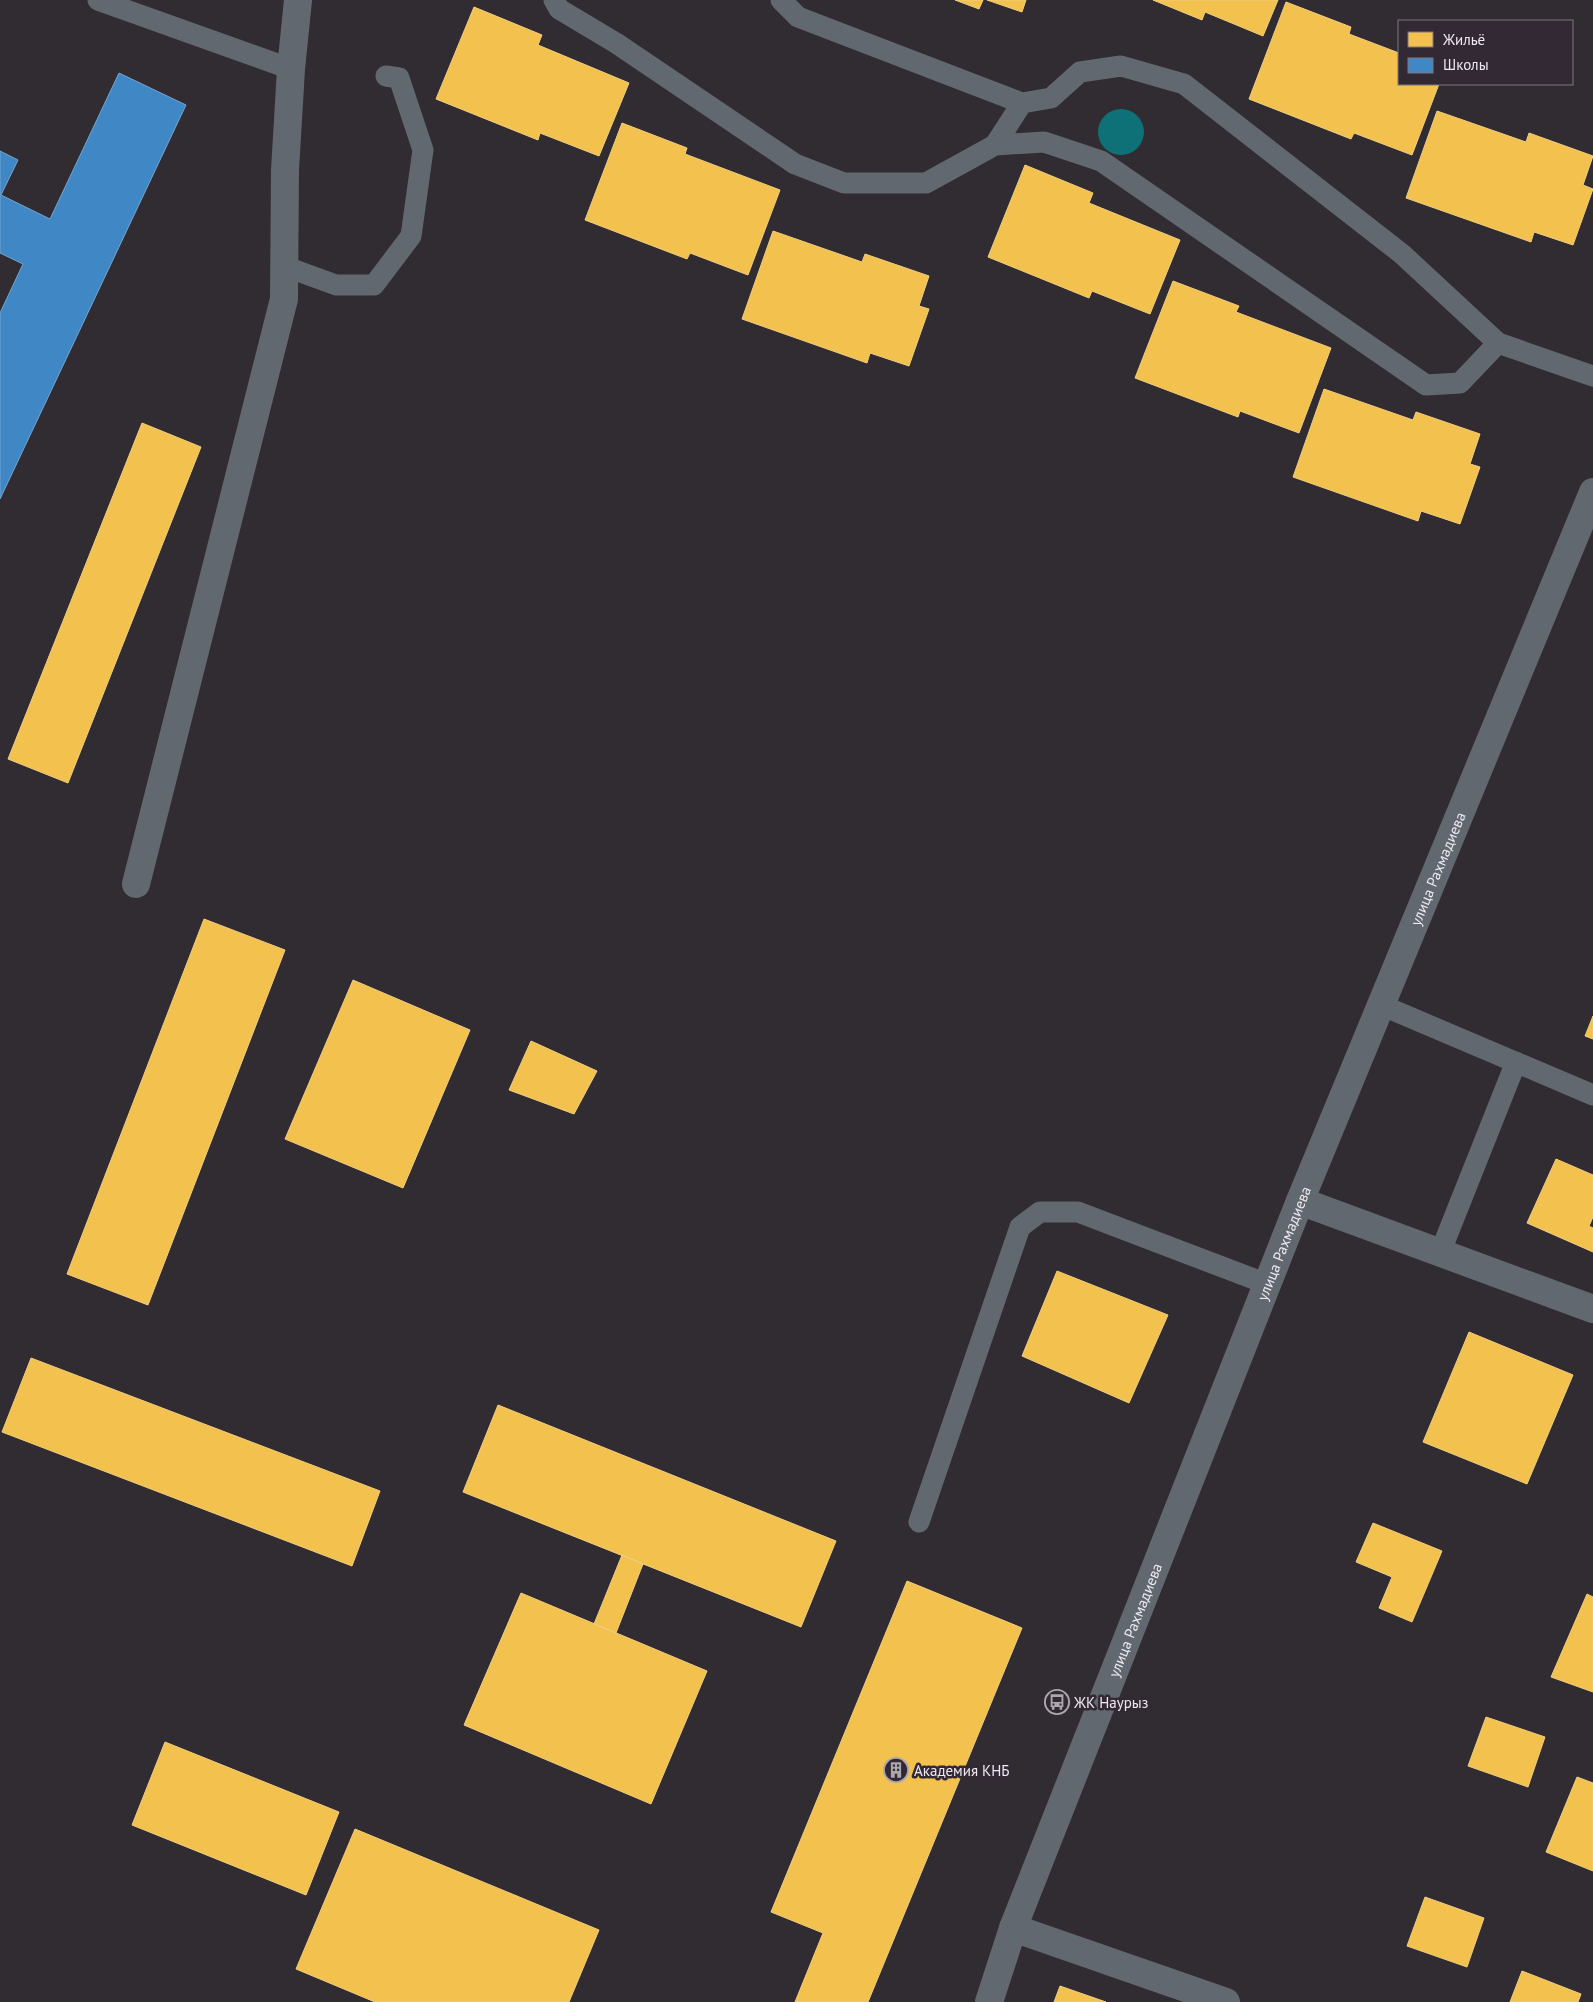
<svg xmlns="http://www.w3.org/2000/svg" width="1593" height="2002" font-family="'PT Sans',sans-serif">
  <rect width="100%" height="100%" fill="#312c31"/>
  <!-- water -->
  <path fill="#0e7178" d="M1098 132a23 23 0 1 1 46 0a23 23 0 1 1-46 0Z"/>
  <!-- homes -->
  <path fill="#f2c14e" stroke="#f1cd7f" d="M955 0H983L979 9Z
    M987 0H1026L1022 12Z
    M1153 0H1278L1263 36 1205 12 1202 20Z
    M1286 2 1351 27 1349 34 1399 53V84H1439L1412 155 1354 133 1351 139 1249 99Z
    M474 7 542 35 538 45 629 83 599 156 540 133 538 140 436 99Z
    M1437 111 1526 142 1529 133 1593 156 1583 185 1593 189 1573 245 1534 232 1531 242 1406 198Z
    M622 123 687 148 685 154 780 190 748 275 690 253 687 259 585 220Z
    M1025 165 1093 193 1089 203 1180 240 1150 314 1092 291 1089 298 988 257Z
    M773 231 862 262 865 254 929 276 919 306 929 309 909 366 870 353 867 363 742 319Z
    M1173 281 1239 306 1236 312 1331 348 1299 433 1240 411 1238 417 1135 378Z
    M1324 389 1413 420 1416 412 1480 434 1470 464 1480 467 1460 524 1421 511 1418 521 1293 477Z
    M142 423 201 447 68 783 8 759Z
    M204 919 285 950 148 1305 67 1274Z
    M353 980 470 1030 403 1188 285 1139Z
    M1593 1016V1039L1585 1036Z
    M531 1041 597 1071 574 1114 509 1090Z
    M1556 1159 1593 1175V1217L1589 1226 1593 1228V1252L1527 1223Z
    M1057 1271 1168 1315 1129 1403 1022 1356Z
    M1469 1332 1573 1375 1527 1484 1423 1442Z
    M31 1358 380 1491 352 1566 2 1432Z
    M498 1405 836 1541 801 1627 463 1492Z
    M1373 1523 1442 1551 1412 1622 1379 1608 1392 1577 1356 1562Z
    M622 1555 643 1564 616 1633 594 1624Z
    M907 1581 1022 1628 868 2002H795L823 1933 771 1912Z
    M521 1593 707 1671 651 1804 464 1725Z
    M1587 1594 1593 1597V1692L1551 1677Z
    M1486 1717 1545 1737 1528 1787 1468 1766Z
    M165 1742 339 1812 306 1895 132 1825Z
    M1577 1777 1593 1783V1871L1546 1852Z
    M355 1829 599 1930 569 2002H375L296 1969Z
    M1425 1897 1484 1918 1467 1967 1407 1946Z
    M1522 1971 1581 1994 1578 2002H1510Z
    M1060 1986 1106 2002H1054Z"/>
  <!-- schools -->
  <path fill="#3f88c5" stroke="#74a5d2" d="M119 73 186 105 0 499V313L23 264 0 253V151L18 160 1 195 50 219Z"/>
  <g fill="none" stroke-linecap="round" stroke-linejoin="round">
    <!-- service -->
    <path stroke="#626870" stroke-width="21" d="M98 0 291 69
      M554 0 559 9 616 43 795 164 844 183H926L995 145 1044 142 1101 161 1426 385 1460 383 1498 343
      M781 0 798 17 1022 103 1051 98 1080 72 1121 66 1184 84 1402 254 1498 343 1593 376
      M995 145 1022 103
      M284 266 336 285H374L411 236 423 150 399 78 386 76
      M1381 1005 1593 1095
      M1440 1253 1516 1062
      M919 1522 1020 1227 1040 1212H1078L1267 1284"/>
    <!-- minor -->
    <path stroke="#626870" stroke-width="28" d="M136 884 284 299 285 170 291 69 298 0
      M1300 1201 1593 1309
      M1013 1928 1226 2002"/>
    <!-- tertiary -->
    <path stroke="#626870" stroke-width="28" id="s1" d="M989 2002 1013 1928 1300 1201 1593 492"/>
  </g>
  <!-- icons -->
  <defs>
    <symbol id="bus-ring" viewBox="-11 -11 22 22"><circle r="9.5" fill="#322934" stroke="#aca7ad" stroke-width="1.5"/><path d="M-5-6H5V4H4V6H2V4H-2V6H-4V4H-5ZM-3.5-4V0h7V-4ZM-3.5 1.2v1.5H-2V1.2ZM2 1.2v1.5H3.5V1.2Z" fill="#aca7ad"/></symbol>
    <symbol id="building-ring" viewBox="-11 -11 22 22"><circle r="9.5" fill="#322934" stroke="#aca7ad" stroke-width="1.5"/><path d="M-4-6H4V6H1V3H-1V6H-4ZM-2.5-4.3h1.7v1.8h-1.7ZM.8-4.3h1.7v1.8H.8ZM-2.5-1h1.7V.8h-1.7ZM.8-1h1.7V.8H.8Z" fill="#aca7ad"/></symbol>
  </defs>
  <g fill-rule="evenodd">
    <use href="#bus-ring" x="1043" y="1688" width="28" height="28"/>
    <use href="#building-ring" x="882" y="1756" width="28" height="28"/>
  </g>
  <g text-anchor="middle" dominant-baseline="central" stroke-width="5" stroke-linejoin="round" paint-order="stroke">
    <!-- street labels -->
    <g font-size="15" fill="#eee9f0" stroke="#322934">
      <text stroke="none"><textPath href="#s1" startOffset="1219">улица Рахмадиева</textPath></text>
      <text stroke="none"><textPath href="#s1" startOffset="814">улица Рахмадиева</textPath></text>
      <text stroke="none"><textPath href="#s1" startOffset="409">улица Рахмадиева</textPath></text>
    </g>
    <!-- poi labels -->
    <g font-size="15" fill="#eee9f0" stroke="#322934" text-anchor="start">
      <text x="1074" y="1702">ЖК Наурыз</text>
      <text x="914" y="1770">Академия КНБ</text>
    </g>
  </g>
  <!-- legend -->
  <rect x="1398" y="20" width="175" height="65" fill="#322934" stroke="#7d767f"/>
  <rect x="1408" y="32" width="25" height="15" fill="#f2c14e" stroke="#7d767f"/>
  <text x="1443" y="45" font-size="15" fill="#eee9f0">Жильё</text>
  <rect x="1408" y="58" width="25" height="15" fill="#3f88c5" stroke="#7d767f"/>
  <text x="1443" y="70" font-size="15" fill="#eee9f0">Школы</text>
</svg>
